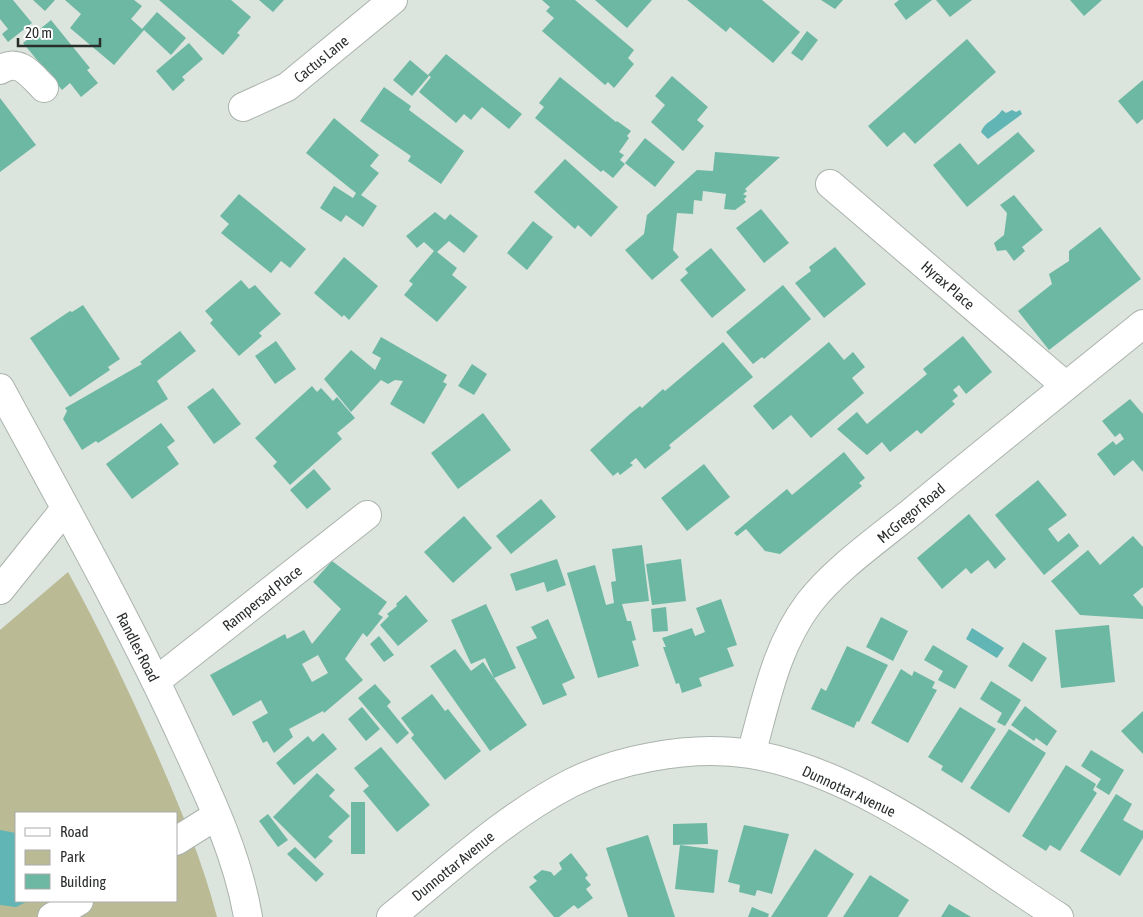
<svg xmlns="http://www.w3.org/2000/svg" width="1143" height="917" font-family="'Asap Condensed',sans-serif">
  <rect width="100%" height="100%" fill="#dbe4dd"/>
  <!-- green -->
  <path fill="#babb95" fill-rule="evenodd" d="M68 572C100 630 128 689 155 750 179 805 202 859 217 917H0V630ZM16 813H176V901H16Z"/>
  <!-- water -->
  <path fill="#61b5b5" d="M1002 110 1006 113 1012 110 1016 112 1020 110 1022 114 988 139 981 132C985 121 996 120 1002 110Z
    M972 628 1004 648 997 658 966 639Z
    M0 830 16 833V901H28L16 907 0 905Z"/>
  <!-- building -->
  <path fill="#6db8a3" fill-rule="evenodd" d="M0 0H13L32 23 8 42 2 34 8 29 0 19Z
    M33 0H55L45 11Z
    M65 0H134L142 6 131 19 142 29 157 12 186 38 171 55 144 30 114 65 70 28 81 14Z
    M159 0H231L251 17 237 33 240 35 223 55Z
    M259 0H284L273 12Z
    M542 0H575L634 50 628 58 634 64 614 88 608 82 605 85 542 31 554 18 546 11 550 7Z
    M595 0H652L627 28Z
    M687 0H762L800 32 773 63 730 27 726 32Z
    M821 0H843L835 9Z
    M899 0H932L906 20 894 4Z
    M936 0H972L950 17Z
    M1070 0H1102L1084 16Z
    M51 20 90 68 87 70 98 83 81 97 70 83 62 90 23 43Z
    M807 31 818 40 802 61 791 53Z
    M967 39 996 72 915 144 904 132 887 147 868 126Z
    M189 43 203 59 182 77 185 80 173 91 156 71Z
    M446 54 522 114 509 129 482 107 471 120 464 114 456 123 419 92 431 77 428 75Z
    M410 60 429 76 412 96 393 80Z
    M672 76 708 107 697 120 704 126 683 151 651 122 665 105 655 96Z
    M560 77 616 122 617 121 631 131 627 136 629 138 619 152 624 155 620 160 625 164 613 178 603 170 601 172 535 118 544 107 539 103Z
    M1143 80V119L1137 124 1118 101Z
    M384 87 411 106 409 110 464 151 441 184 408 161 411 156 360 121Z
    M0 98 36 145 0 172Z
    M334 118 379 155 370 166 379 173 361 195 377 206 363 227 346 215 341 222 320 208 334 186 353 198 356 193 306 153Z
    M1018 132 1035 151 967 207 933 165 960 143 978 165Z
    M645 138 675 162 655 187 625 163Z
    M715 152 780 157 745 189 747 191 743 194 747 196 744 199 746 202 735 210 724 209 726 194 703 191 702 201 694 200 693 214 677 213 673 250 679 257 652 280 625 250 644 234 647 215 697 170 713 171Z
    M565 159 618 207 591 237 578 225 575 229 534 192Z
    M239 194 306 249 290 268 281 261 271 273 221 233 229 224 220 216Z
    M1014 195 1043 230 1022 247 1025 251 1014 261 1006 250 997 251 994 243 1004 235 1007 213 1000 205Z
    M761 209 789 243 764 263 736 228Z
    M435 212 445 220 450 214 478 236 464 253 449 241 437 252 457 268 452 275 467 287 437 322 404 295 413 284 409 281 434 251 424 242 417 248 406 236Z
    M533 221 553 237 527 270 507 253Z
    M1100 227 1141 279 1049 350 1018 311 1052 284 1049 274 1069 261V251Z
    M835 247 866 284 824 318 795 283 811 271 809 267Z
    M711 248 746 290 712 318 680 280 688 273 685 269Z
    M344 257 378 286 349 320 344 315 342 317 314 293Z
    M241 280 249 289 255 285 281 314 259 333 262 336 239 356 210 323 213 320 205 311Z
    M783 285 811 319 764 359 762 357 753 364 726 332Z
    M83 305 120 359 108 367 110 370 70 397 30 338 70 311 72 312Z
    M180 331 196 351 157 381 168 399 98 443 96 441 82 450 63 419 67 411 65 408 142 364 140 362Z
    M963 336 992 372 966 394 959 385 953 390 958 396 952 401 955 404 921 434 917 430 890 452 882 442 867 455 837 429 857 412 867 424 927 374 923 369Z
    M381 337 447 375 443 382 447 384 424 424 390 404 403 381 395 380 388 384 381 380 351 412 324 379 351 350 375 370 381 358 372 353Z
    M276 341 296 369 275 384 255 356Z
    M723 342 753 377 669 445 671 448 645 469 636 458 630 463 633 465 620 475 618 472 613 476 590 450 631 413 640 406 642 408 663 389 665 391Z
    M829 342 844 360 853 352 865 367 852 378 864 393 811 438 791 415 773 430 753 406Z
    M472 364 487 374 474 395 458 386Z
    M312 386 317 392 321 388 333 401 337 397 355 418 337 433 342 439 290 485 273 466 277 462 255 438Z
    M213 388 241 424 214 444 187 407Z
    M1130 399 1143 414V472L1133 460 1114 476 1097 454 1113 441 1116 445 1124 439 1120 433 1115 437 1102 421Z
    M483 413 511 450 458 489 431 453Z
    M161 423 175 441 167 447 179 464 132 499 106 464Z
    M844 452 865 478 859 483 862 486 780 554 765 551 746 529 737 536 734 533 787 489 792 495Z
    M704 464 730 497 687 531 661 498Z
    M314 469 331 489 307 509 290 490Z
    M1038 480 1067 515 1048 529 1058 542 1069 533 1079 546 1044 575 995 515Z
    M541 499 556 517 511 554 496 536Z
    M969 514 1006 559 995 569 988 560 971 574 966 568 942 589 917 558Z
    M464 516 492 548 453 583 424 552Z
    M1133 536 1143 547V587L1133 595 1143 607V619L1080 615 1051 581 1088 550 1100 565Z
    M642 545 649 601 622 604 627 621H631L636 640 632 641 639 666 598 678 567 573 595 565 606 605 614 603 611 582 616 581 612 549Z
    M557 559 566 585 547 592 544 582 516 591 510 574Z
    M681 559 686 601 652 605 646 564Z
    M332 561 387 602 378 614 383 617 367 637 363 633 345 659 363 680 324 713 323 711 289 729 293 737 274 753 267 741 263 743 252 722 268 713 261 700 233 716 210 675 285 634 287 639 304 630 312 644 341 609 313 582ZM318 655 328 673 312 682 302 664Z
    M406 595 428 621 398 646 380 625 389 616 387 614 397 606 396 604Z
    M721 599 737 645 727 648 734 666 699 678 702 686 682 693 679 683 676 684 663 647H666L662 638 692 628 695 636 705 632 696 608Z
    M486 604 516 668 494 678 527 725 490 751 430 666 455 649 471 671 483 662 494 678 485 658 471 664 451 620Z
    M666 607 668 631 653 632 651 609Z
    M881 617 908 631 893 661 866 647Z
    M548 619 575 678 562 684 567 695 543 705 516 647 537 638 531 627Z
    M1109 625 1115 682 1061 688 1055 630Z
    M379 636 394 655 384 662 370 644Z
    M1023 642 1047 658 1032 682 1008 666Z
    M933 645 968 666 955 689 938 680 943 671 924 660Z
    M847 646 888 665 859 722 857 721 854 728 811 709 821 688 826 691Z
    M901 669 912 676 914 671 935 682 932 688 937 690 908 743 871 723Z
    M991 681 1021 700 1005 726 997 722 1002 713 980 699Z
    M375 684 391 702 387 706 409 733 397 744 358 698Z
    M432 694 445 711 448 709 481 751 445 780 411 738 414 735 401 718Z
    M1025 706 1057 731 1047 746 1036 738 1034 741 1011 725Z
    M362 707 380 729 366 741 348 719Z
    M960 707 996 729 962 783 941 770 943 766 928 757Z
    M1143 711V754L1121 731Z
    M1009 729 1046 753 1009 813 970 788Z
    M323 733 337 749 294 785 276 763 308 736 313 742Z
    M381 747 430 805 397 832 363 791 369 786 354 768Z
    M1091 750 1124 770 1109 795 1096 787 1101 779 1081 766Z
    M1066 765 1096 784 1093 790 1097 793 1060 851 1050 845 1046 851 1022 836Z
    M317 773 335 790 329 796 350 816 328 837 333 841 315 859 273 817Z
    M1116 794 1132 804 1123 820 1142 831 1143 829V838L1120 876 1080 851Z
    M351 802H365V854H351Z
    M268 814 288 840 278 847 259 821Z
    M707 823 708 844 673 845V824Z
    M744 825 789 834 772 894 757 890 755 896 739 892 740 885 728 882Z
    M648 835 675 917H628L606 848Z
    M680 845 718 850 714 893 675 889Z
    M295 847 324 874 316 882 287 854Z
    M815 849 854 874 827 917H771Z
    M571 853 588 875 585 878 591 885 586 889 593 898 578 909 574 905 559 917H554L529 887 537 881 533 877 542 870 551 872 554 876 562 869 559 863Z
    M870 875 909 900 898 917H843Z
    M949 904 971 917H941Z
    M752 907 769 914 768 917H748Z"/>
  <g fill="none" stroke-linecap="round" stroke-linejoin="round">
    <defs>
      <path id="minor" d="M0 70C19 57 31 75 44 88
        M243 107 287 87 393 0
        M830 184 1066 386
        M0 388C61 500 123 611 177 726 205 787 237 851 248 917
        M0 590 65 509
        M156 681 367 515
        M751 754C766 702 775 648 809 603 835 569 880 538 914 510 989 448 1066 386 1143 324
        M176 841 216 816
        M52 917 79 901
        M391 917C449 870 505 817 571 783 597 770 623 762 651 757 683 751 718 749 750 754 860 772 967 858 1059 917"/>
    </defs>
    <!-- minor casing -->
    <use href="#minor" stroke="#abb3ad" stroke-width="30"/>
    <!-- minor -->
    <use href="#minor" stroke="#fff" stroke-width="28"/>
  </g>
  <g text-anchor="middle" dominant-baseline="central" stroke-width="4" stroke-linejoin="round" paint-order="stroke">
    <!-- street labels -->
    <g font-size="15" fill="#2a2e2b" stroke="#fff">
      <text transform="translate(321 59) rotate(-39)">Cactus Lane</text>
      <text transform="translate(948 285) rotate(41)">Hyrax Place</text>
      <text transform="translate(911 513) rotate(-40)">McGregor Road</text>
      <text transform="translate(262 598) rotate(-38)">Rampersad Place</text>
      <text transform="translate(138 647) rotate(63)">Randles Road</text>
      <text transform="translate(849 791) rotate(25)">Dunnottar Avenue</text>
      <text transform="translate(453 866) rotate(-39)">Dunnottar Avenue</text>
    </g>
  </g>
  <!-- legend -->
  <rect x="15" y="812" width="162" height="90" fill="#ffffff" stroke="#aaabaa"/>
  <rect x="25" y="828" width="25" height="8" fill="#ffffff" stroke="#aaabaa"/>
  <text x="60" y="837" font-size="15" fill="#2a2e2b">Road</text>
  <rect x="25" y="850" width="25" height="15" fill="#babb95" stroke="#aaabaa"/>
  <text x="60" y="862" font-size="15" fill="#2a2e2b">Park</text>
  <rect x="25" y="874" width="25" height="15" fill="#6db8a3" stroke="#aaabaa"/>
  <text x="60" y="887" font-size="15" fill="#2a2e2b">Building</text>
  <!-- scale -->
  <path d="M18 38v8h82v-8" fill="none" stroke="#2a2e2b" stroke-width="2.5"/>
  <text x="25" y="38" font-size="15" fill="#2a2e2b" stroke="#ffffff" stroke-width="4" paint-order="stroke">20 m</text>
</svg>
